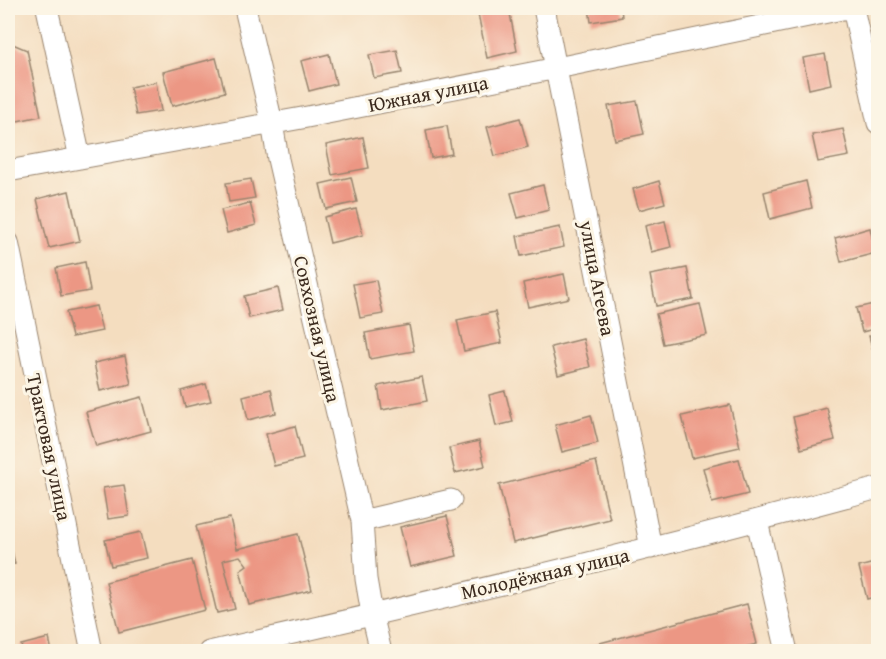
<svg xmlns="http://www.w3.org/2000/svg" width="886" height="659" font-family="'Gentium Book Plus',serif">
  <rect width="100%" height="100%" fill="#fcf5e5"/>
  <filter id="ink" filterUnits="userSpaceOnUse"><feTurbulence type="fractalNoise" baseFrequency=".0167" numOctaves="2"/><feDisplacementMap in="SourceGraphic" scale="12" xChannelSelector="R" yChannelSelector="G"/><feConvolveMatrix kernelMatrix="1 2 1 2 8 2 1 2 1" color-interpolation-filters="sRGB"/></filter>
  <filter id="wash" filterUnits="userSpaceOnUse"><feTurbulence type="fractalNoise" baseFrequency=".008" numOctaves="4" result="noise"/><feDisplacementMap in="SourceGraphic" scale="24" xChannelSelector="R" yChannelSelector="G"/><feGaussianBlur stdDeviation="1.35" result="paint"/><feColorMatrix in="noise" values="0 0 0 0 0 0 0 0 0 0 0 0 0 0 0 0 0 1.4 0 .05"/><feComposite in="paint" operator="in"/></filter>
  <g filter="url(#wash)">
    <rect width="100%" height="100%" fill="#f4ddbf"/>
    <g id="blocks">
      <!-- building -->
      <path fill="#ec9784" d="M486 8H509L517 51 487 58 477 9Z
        M589 8H621L622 17 591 22Z
        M8 42 27 50 41 116 8 123Z
        M397 50 402 73 374 78 369 55Z
        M329 54 336 84 309 91 301 61Z
        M825 54 831 84 809 89 803 58Z
        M216 58 225 92 172 106 163 72Z
        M156 82 161 111 136 115 130 87Z
        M637 101 644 134 615 140 608 106Z
        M520 118 528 147 495 156 487 127Z
        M447 126 452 154 431 158 426 130Z
        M843 129 849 156 818 162 812 135Z
        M363 137 369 168 332 175 326 145Z
        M351 177 357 202 326 209 320 184Z
        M251 179 255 198 229 202 226 183Z
        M659 181 665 203 639 210 633 189Z
        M806 181 812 208 770 219 764 192Z
        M543 185 549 210 518 218 511 193Z
        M69 191 80 241 49 248 37 199Z
        M250 203 256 225 227 233 221 210Z
        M356 209 363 235 330 243 324 217Z
        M665 221 671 247 651 252 645 226Z
        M560 227 564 247 521 256 517 236Z
        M870 228 876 253 841 262 835 238Z
        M85 262 90 291 61 296 56 268Z
        M687 268 693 299 656 306 650 275Z
        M564 274 569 298 528 307 523 283Z
        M376 280 383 314 360 318 353 284Z
        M278 288 283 310 249 318 244 296Z
        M878 303V328L862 332 856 308Z
        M700 304 707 335 663 344 656 314Z
        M96 306 102 331 72 337 66 312Z
        M495 312 502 343 464 351 457 320Z
        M409 325 414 351 370 359 365 333Z
        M878 334V369L869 336Z
        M583 339 590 367 558 375 551 347Z
        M125 356 131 384 100 391 94 363Z
        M422 377 427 401 382 410 378 386Z
        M206 384 211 401 185 407 181 391Z
        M271 389 276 413 248 420 243 396Z
        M505 391 513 422 496 426 489 395Z
        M142 397 151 431 96 446 86 412Z
        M730 405 740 447 692 458 682 416Z
        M827 408 835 440 801 449 793 417Z
        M591 415 598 443 562 452 555 425Z
        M295 426 303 459 274 466 266 434Z
        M479 441 485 466 455 473 449 448Z
        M739 459 748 494 712 503 703 468Z
        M596 461 610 519 513 543 499 485Z
        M124 485 129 516 108 519 103 488Z
        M447 516 457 556 410 567 400 527Z
        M230 518 237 549 298 534 312 590 249 605 240 570 247 565 240 556 223 560 235 609 217 613 196 526Z
        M8 532 15 564 8 565Z
        M141 532 147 558 111 566 105 540Z
        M192 560 205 610 119 632 106 582Z
        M878 562V596L867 599 859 567Z
        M747 604 757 644 726 652H566Z
        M49 638 52 652H23L21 645Z"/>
    </g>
  </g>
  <g filter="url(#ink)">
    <use href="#blocks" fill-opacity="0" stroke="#98846e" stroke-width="1.5"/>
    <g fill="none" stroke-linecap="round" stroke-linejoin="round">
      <defs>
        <path id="minor" d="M47 8 80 158
          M245 8 272 123 278 159 362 521 366 579 372 614 381 652
          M544 8 651 548
          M853 8 878 123
          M8 171 302 118 557 68 847 8
          M8 242 92 652
          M362 521 451 500
          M757 521 787 652
          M209 652C433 602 657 548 878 488"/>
      </defs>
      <!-- minor casing -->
      <use href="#minor" stroke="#98846e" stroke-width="23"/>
      <!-- minor -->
      <use href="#minor" stroke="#fff" stroke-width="21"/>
    </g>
  </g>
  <g text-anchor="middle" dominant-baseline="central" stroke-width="6" stroke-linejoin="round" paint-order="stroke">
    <!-- street labels -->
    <g font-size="20" fill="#3b2a1e" stroke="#fcf5e5">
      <text transform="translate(428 93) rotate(-11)">Южная улица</text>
      <text transform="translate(598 278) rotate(79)">улица Агеева</text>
      <text transform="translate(318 329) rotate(77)">Совхозная улица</text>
      <text transform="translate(50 447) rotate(78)">Трактовая улица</text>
      <text transform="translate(545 573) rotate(-13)">Молодёжная улица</text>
    </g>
  </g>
  <!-- margin -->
  <rect width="886" height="659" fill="none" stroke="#fcf5e5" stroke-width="30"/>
</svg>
